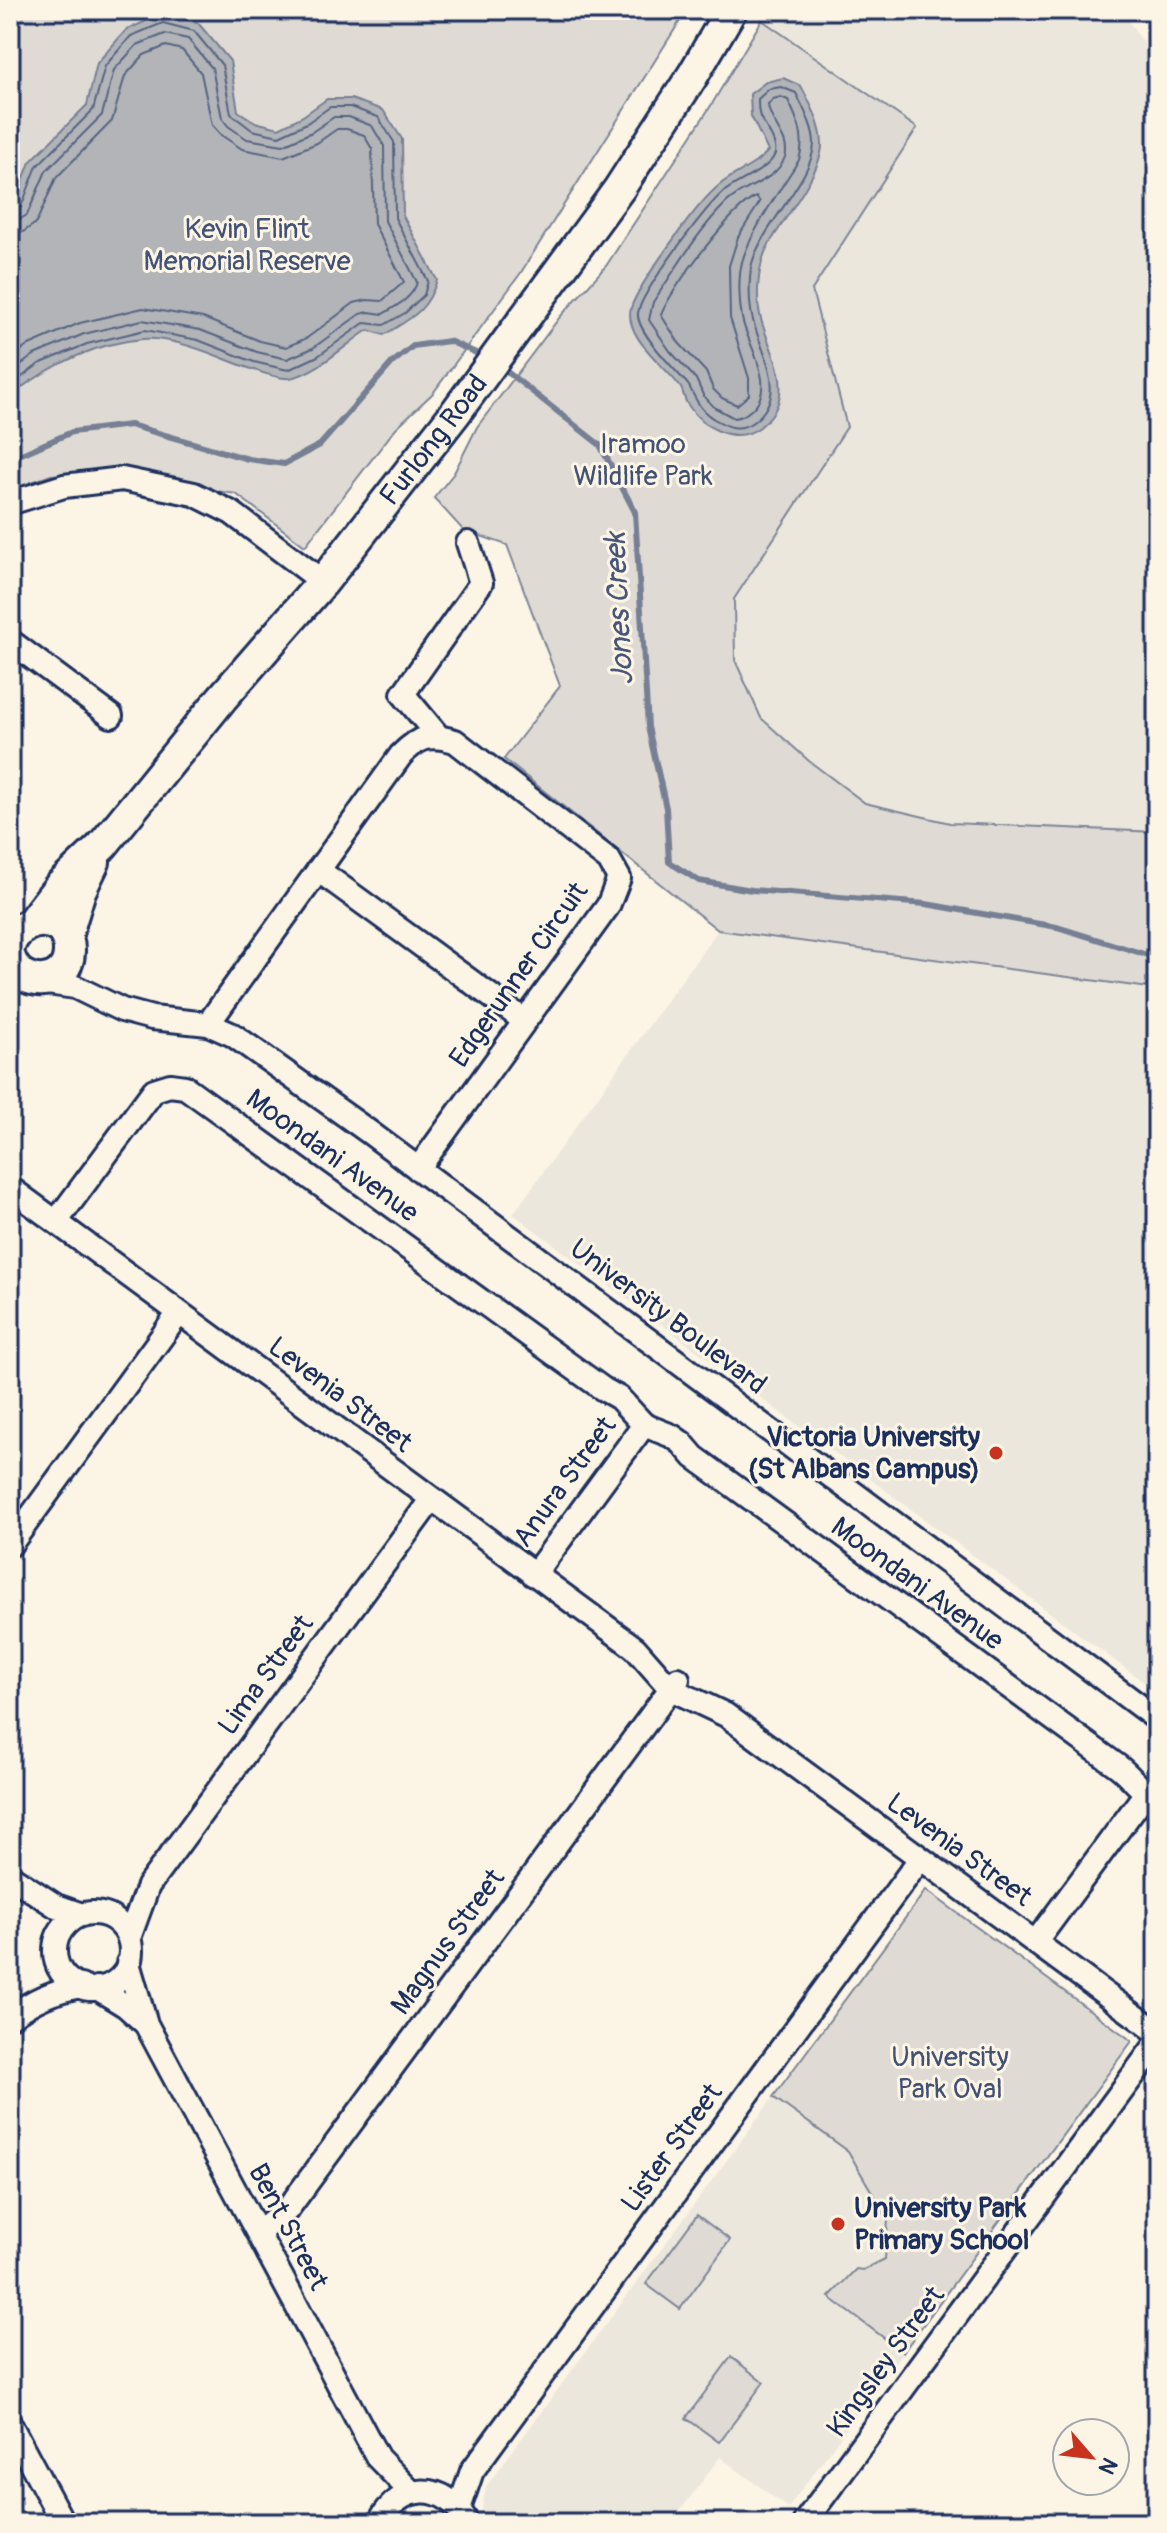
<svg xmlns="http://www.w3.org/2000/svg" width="1167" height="2533" font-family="Pangolin,sans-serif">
  <rect width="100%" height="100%" fill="#fcf5e5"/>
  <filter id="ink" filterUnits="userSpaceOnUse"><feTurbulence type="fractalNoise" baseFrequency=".0125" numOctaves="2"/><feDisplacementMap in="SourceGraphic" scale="16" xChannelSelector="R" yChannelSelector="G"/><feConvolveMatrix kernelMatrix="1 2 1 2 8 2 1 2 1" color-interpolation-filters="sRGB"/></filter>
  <g filter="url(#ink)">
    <!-- built -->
    <path fill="#ece7dc" d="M769 10H1120L1157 60V832L950 823 865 803 809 761 761 718 735 660 734 599 847 427 812 290 917 128 762 20Z
      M718 930 1157 989V1692L513 1214Z
      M926 1890 1132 2041 788 2508 720 2457 671 2523H486L482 2508 486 2487Z"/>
    <!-- green -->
    <path fill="#dfdbd4" stroke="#7d8599" stroke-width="2" d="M10 10H687L520 274 433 393 396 428 305 546 236 494 95 472 51 475 10 490Z
      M762 20 917 128 812 290 847 427 734 599 735 660 761 718 809 761 865 803 950 823 1157 832V989L718 930 504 759 560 686 507 545 463 530 434 498 454 473 477 427 560 317 606 266 712 104Z
      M926 1890 1132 2041 903 2352 829 2297 856 2269 863 2270 885 2259 888 2220 848 2151 773 2097Z
      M697 2215 730 2240 680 2309 646 2284Z
      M731 2357 764 2382 719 2442 686 2418Z"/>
    <!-- water -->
    <path fill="#b2b4b8" stroke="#767f94" stroke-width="2" d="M162 14 198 23 230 61 238 111 255 122 279 128 303 116 327 99H351L383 110 402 139 403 216 437 280C427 312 411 318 384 335L368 330C346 344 317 373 290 378 276 380 235 363 220 357 200 349 165 337 143 339 94 343 48 367 10 396V215L30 162 87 105 97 63 126 30Z
      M783 78 801 86C810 103 821 123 822 143 823 166 795 204 782 224 776 234 768 244 764 255 758 273 756 297 760 315 766 344 788 373 778 403 775 413 768 420 760 427 735 446 703 428 688 405 684 400 684 393 681 388 667 367 623 337 631 308 638 285 695 207 715 189 731 173 754 168 768 151L751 116 750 94 766 82Z"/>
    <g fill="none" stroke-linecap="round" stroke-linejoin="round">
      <!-- shore -->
      <path stroke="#576482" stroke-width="2" d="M781 87 796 93C803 108 814 127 814 144 813 180 758 229 751 268 749 282 749 302 752 316 759 351 792 393 753 422 739 432 728 427 714 419 700 410 696 400 689 386 685 380 678 374 673 368 663 357 636 328 638 313 641 292 704 210 721 194 737 180 766 172 774 156 780 145 765 127 760 117 758 111 758 105 758 99L769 89Z
        M781 97 788 100C798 121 806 137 799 160 782 187 750 232 742 262 738 279 739 302 742 318 747 345 779 387 751 410 745 415 742 417 734 418L714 407 703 395 696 379 670 351 649 320 653 302C676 269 698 230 727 202 745 185 776 182 785 157 791 139 769 122 768 105L773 99Z
        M756 197 760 202 738 237 729 266 730 318 749 378V395L737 405 722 398 713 389 706 372 679 343 661 315C670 290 732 207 756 197Z
        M10 211 21 207 37 166 93 110 105 66 131 36 163 23 194 31 222 65 231 114 252 130 279 136 307 123 330 107H350L378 117 394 142 395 218 428 281 424 295 405 313 384 325 364 323 318 356 288 370 254 362 198 340 145 330 87 344 39 364 10 386
        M10 221 19 220 27 215 46 171 102 115 114 70 137 45 165 34 188 39 212 68 222 118 228 126 247 139 283 145 312 132 334 117H349L372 126 384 146 385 221 417 282C413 298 396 306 383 314L369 312 360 314 313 348 287 359 257 352 200 330 142 320 84 334 34 355 10 373
        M10 233 23 232 36 223 56 178 112 121 125 76 144 55 166 46 182 50 201 73 212 125 221 135 242 149 283 157 317 143 337 129H347L364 135 372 149 374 224 404 282 382 301 367 300 354 303 307 338 286 347 260 341 203 318 143 308 80 323 29 345 10 358"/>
      <!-- stream -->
      <path stroke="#767f94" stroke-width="6" d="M501 367 600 445 635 512 648 727 666 808 669 862 699 881 752 890 926 904 1057 927 1157 958
        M10 459 72 432 130 425 248 459 284 464 320 445 392 363 413 346 449 341 485 357"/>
      <defs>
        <path id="minor" d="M10 503 64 486 122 479 194 494 232 513 323 582
          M10 641 111 716
          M438 736 403 694 481 583 468 543
          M318 870 525 1021
          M41 982 75 987 122 1010 152 1018 208 1024 233 1035 369 1132 1157 1719
          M208 1024 401 755C419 737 428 733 455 741L609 860 619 878 608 906 418 1169
          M10 1188 635 1648 671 1689 726 1715 1157 2032
          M56 1222 154 1090 170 1085 185 1087 603 1389 619 1398 644 1425 672 1436 682 1443 694 1457 1119 1767C1133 1778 1140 1791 1157 1799
          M10 1545 179 1313
          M534 1575 644 1425
          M10 1876 56 1906 82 1915
          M55 1951a38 38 0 1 1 76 0a38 38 0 1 1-76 0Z
          M129 1938 148 1886 431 1500
          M1035 1943 1145 1794
          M128 1963 146 2024 378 2458 412 2493
          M97 1988 126 2006 145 2023
          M10 2017C33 2000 53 1991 81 1986
          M258 2233 287 2210 678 1679
          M10 2424 63 2523
          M459 2509 472 2471 920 1859
          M379 2523C399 2482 447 2480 467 2523
          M804 2523 1157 2043"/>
        <g id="secondary">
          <path id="s1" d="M32 922 59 887 102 846 222 698 323 582 456 412 619 189 693 75 731 10"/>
          <path d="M66 937 80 891 94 862"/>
          <path d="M10 944C23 912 70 915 69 951 69 987 20 990 10 958"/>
        </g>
      </defs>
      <!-- minor casing -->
      <use href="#minor" stroke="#1b2f5e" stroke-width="28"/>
      <!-- secondary casing -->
      <use href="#secondary" stroke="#1b2f5e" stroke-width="36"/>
      <!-- minor -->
      <use href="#minor" stroke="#fcf5e5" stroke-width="22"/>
      <!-- secondary -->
      <use href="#secondary" stroke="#fcf5e5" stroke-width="30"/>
    </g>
  </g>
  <!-- markers -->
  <g fill="#c8321e" stroke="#fcf5e5" stroke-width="3">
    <circle cx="996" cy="1453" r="8"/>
    <circle cx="838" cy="2224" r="8"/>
  </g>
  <g text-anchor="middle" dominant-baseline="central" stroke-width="6" stroke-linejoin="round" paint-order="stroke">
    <!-- park labels -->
    <g font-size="28" fill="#425176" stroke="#fcf5e5">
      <text x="247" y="229">Kevin Flint<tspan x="247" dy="32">Memorial Reserve</tspan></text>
      <text x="643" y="444">Iramoo<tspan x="643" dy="32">Wildlife Park</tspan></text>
      <text x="950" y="2057">University<tspan x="950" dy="32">Park Oval</tspan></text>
    </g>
    <!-- street labels -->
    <g font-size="28" fill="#1b2f5e" stroke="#fcf5e5">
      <text stroke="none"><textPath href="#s1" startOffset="628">Furlong Road</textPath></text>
      <text transform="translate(519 975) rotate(-55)">Edgerunner Circuit</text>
      <text transform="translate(332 1156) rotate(36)">Moondani Avenue</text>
      <text transform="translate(668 1317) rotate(37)">University Boulevard</text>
      <text transform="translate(340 1395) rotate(37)">Levenia Street</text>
      <text transform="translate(565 1482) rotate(-54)">Anura Street</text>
      <text transform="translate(917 1584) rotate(36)">Moondani Avenue</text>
      <text transform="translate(266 1675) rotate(-54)">Lima Street</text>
      <text transform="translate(959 1850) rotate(36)">Levenia Street</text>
      <text transform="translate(448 1942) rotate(-54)">Magnus Street</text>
      <text transform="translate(672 2148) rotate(-54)">Lister Street</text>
      <text transform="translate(288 2227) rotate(62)">Bent Street</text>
      <text transform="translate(886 2362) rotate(-54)">Kingsley Street</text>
    </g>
    <!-- poi labels -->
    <g font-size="28" font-weight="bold" fill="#1b2f5e" stroke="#fcf5e5" text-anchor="end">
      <text x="980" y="1437">Victoria University<tspan x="980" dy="32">(St Albans Campus)</tspan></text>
      <text x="854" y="2208" text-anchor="start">University Park<tspan x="854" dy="32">Primary School</tspan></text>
    </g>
    <!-- water labels -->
    <g font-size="30" font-style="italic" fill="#485779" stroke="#fcf5e5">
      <text transform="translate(619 609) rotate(-93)">Jones Creek</text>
    </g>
  </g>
  <!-- margin -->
  <rect width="1167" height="2533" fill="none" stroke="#fcf5e5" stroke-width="40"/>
  <rect x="20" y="20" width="1127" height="2493" fill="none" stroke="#1b2f5e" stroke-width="3" filter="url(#ink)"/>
  <!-- north arrow -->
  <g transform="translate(1091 2457) rotate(118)"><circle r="38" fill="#fcf5e5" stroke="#a2a6af" stroke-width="2"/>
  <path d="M0-6L14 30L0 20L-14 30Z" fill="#c8321e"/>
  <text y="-12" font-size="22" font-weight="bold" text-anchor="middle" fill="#1b2f5e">N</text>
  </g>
</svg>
